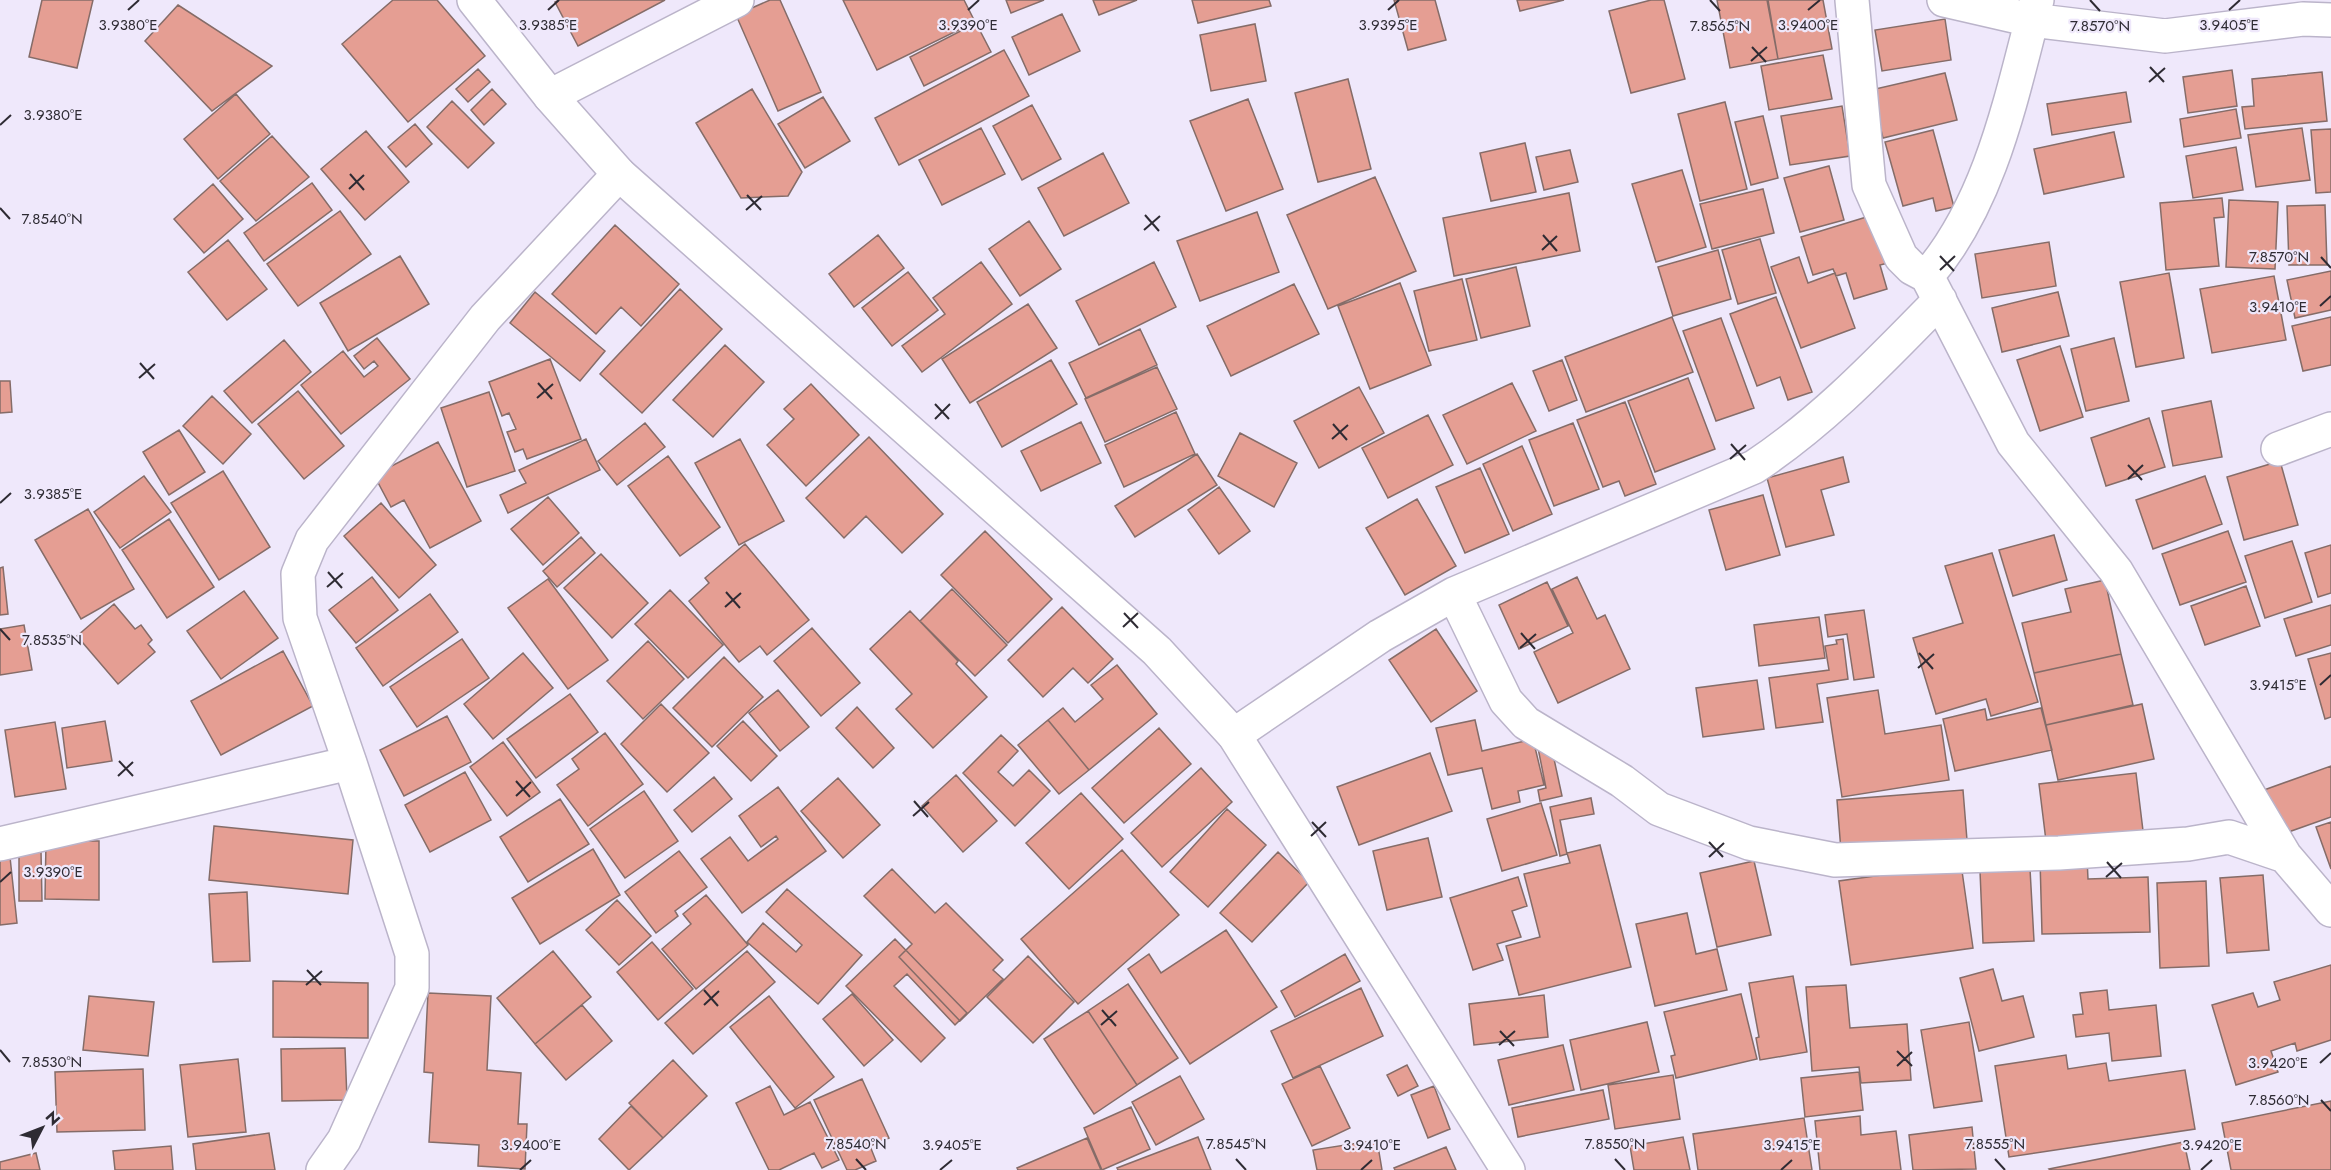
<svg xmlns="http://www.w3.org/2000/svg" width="2331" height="1170" font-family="Jost,sans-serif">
  <rect width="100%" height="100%" fill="#efe8fb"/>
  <!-- building -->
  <path fill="#e59e93" stroke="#856c68" stroke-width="1.5" d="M42 0H93L77 68 29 57Z
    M393 0H437L485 56 408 122 342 44Z
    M559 0H665L578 46 555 2Z
    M770 0H780L821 92 778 111 736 15Z
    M843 0H964L975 22 877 70Z
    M1006 0H1044L1011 13Z
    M1093 0H1137L1099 15Z
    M1192 0H1269L1271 6 1198 23Z
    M1394 0H1435L1446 40 1408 50Z
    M1517 0H1564L1520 11Z
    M1651 0H1664L1685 79 1631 93 1609 11Z
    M1717 0H1768L1778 59 1730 68Z
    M1767 0H1823L1832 49 1778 59Z
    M178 5 272 66 212 111 145 41Z
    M1062 14 1080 51 1029 75 1012 37Z
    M1945 19 1951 60 1882 71 1875 30Z
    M976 23 991 52 924 86 910 57Z
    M1255 24 1266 81 1211 91 1200 35Z
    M1004 50 1029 96 899 165 875 118Z
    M1823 55 1832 99 1769 110 1761 66Z
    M478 69 490 82 468 102 456 89Z
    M2232 70 2237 106 2188 113 2183 77Z
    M2322 72 2327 121 2245 129 2242 107 2254 106 2252 79Z
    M1945 73 1957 120 1883 138 1871 90Z
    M1348 79 1371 169 1318 182 1295 93Z
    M492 89 506 104 484 125 471 110Z
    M752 89 802 172 788 196 741 198 696 123Z
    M2126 92 2131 122 2052 135 2047 104Z
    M236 94 270 134 218 179 184 139Z
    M823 97 850 141 805 168 778 124Z
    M1248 99 1283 189 1226 211 1190 121Z
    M452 101 494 143 468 168 427 127Z
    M1725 102 1747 189 1700 201 1678 114Z
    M1032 105 1061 159 1022 180 993 126Z
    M1842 106 1850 156 1790 165 1781 116Z
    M2236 109 2241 138 2184 147 2180 119Z
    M1763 116 1778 178 1751 185 1735 122Z
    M415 124 432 144 406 167 388 147Z
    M981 128 1005 174 942 205 919 160Z
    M2302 128 2310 180 2256 187 2248 135Z
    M2331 129V192L2316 193 2311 130Z
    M1933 130 1954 207 1936 211 1933 198 1903 206 1885 142Z
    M366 131 409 182 365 220 321 169Z
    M2114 132 2124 177 2044 194 2034 149Z
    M272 136 309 177 256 221 220 181Z
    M1525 143 1536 192 1491 201 1480 153Z
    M2236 147 2243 190 2193 198 2186 156Z
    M1570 150 1578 182 1544 190 1536 157Z
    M1103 153 1129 203 1064 236 1038 188Z
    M1829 166 1844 220 1800 232 1784 178Z
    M1682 170 1706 247 1656 262 1632 184Z
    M1375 177 1416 271 1328 309 1287 215Z
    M312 183 332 210 264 261 244 233Z
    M213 184 243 219 204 253 174 219Z
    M1763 189 1774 233 1712 249 1700 204Z
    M1569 193 1580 251 1454 276 1443 218Z
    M2222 198 2224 217 2214 218 2219 266 2166 270 2160 203Z
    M2229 200 2278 202 2275 269 2226 267Z
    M2325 205 2327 265H2289L2287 206Z
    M340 211 371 254 298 306 267 264Z
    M1257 212 1279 272 1200 301 1177 241Z
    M1873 215 1888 263 1880 265 1887 289 1854 299 1846 273 1836 276 1833 269 1813 275 1801 237Z
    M1029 221 1061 269 1020 296 989 249Z
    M615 225 679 284 641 326 621 307 596 334 552 294Z
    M878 235 904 268 854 307 829 274Z
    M1760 239 1776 293 1738 304 1722 250Z
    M228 240 267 289 227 320 188 272Z
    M2049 242 2056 286 1982 298 1975 254Z
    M1718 250 1731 299 1673 316 1658 267Z
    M400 256 429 304 348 351 320 303Z
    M1799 257 1808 283 1835 273 1855 328 1801 348 1771 267Z
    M981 262 1012 304 922 372 902 346 945 314 933 298Z
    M1154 262 1176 307 1099 345 1076 301Z
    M1516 267 1530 326 1481 338 1466 279Z
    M2331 271V310L2295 318 2287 280Z
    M908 272 938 310 892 346 862 308Z
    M2169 273 2184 358 2136 367 2120 282Z
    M2274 276 2286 340 2212 353 2200 289Z
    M1462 279 1477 340 1429 351 1414 291Z
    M1400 283 1431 365 1370 389 1338 306Z
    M1294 284 1319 334 1231 376 1207 326Z
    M680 289 722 329 642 413 600 374Z
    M535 292 605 351 580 381 510 323Z
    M2058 292 2069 336 2002 352 1992 308Z
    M1776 297 1812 392 1788 400 1780 377 1757 386 1730 314Z
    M1028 304 1057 348 970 403 942 359Z
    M1672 317 1693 372 1586 412 1565 357Z
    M2331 317V365L2303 371 2292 326Z
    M1721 318 1754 408 1716 421 1683 331Z
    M1140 329 1157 365 1086 398 1069 363Z
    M377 338 410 379 341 434 301 385 343 351 364 377 378 366 374 361 364 369 354 356Z
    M2114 338 2129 401 2086 411 2071 349Z
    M284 340 311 372 252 423 224 391Z
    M725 345 764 382 713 437 673 400Z
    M2060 346 2083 417 2040 431 2017 360Z
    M550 359 581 439 527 459 523 449 515 452 507 432 516 429 509 413 502 416 489 382Z
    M1051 360 1077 404 1002 447 977 402Z
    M1562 360 1577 400 1549 411 1533 371Z
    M1157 367 1177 409 1105 442 1085 399Z
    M1688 378 1715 449 1655 472 1628 401Z
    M0 381H10L12 412 0 413Z
    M1512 383 1536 431 1467 464 1443 415Z
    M811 384 859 435 806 486 767 445 794 419 784 409Z
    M1359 387 1384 433 1319 468 1294 421Z
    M298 391 344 446 304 479 258 424Z
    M489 392 515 471 467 487 441 408Z
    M212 396 251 434 223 464 183 426Z
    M2211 401 2222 457 2173 466 2162 411Z
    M1625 402 1656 484 1625 496 1619 481 1603 487 1577 420Z
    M1176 412 1195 454 1124 487 1105 445Z
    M1428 415 1453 465 1388 498 1362 448Z
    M2149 418 2165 467 2106 486 2091 438Z
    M1081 422 1101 463 1041 491 1021 451Z
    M645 423 665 447 617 485 598 461Z
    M1573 423 1599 489 1554 506 1529 440Z
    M179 430 205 472 169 495 143 452Z
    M1240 433 1297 463 1274 507 1218 476Z
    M869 437 943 514 902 553 866 516 844 538 806 498Z
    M586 439 600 470 508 513 500 495 526 483 519 470Z
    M740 439 784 521 739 545 695 463Z
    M438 442 481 521 430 548 404 500 391 507 374 475Z
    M1522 446 1552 514 1513 531 1483 464Z
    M1197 454 1217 485 1135 537 1115 506Z
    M668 456 720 527 680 556 628 486Z
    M1843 457 1849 482 1821 490 1834 535 1786 547 1767 478Z
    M2280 461 2298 525 2244 540 2227 477Z
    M1480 468 1509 534 1465 553 1436 487Z
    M223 471 270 547 219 580 171 503Z
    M144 476 171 512 120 548 94 512Z
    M2205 476 2222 524 2153 549 2136 500Z
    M1219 487 1250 531 1219 554 1188 510Z
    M1763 495 1780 555 1726 570 1709 510Z
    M548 497 579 533 543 565 511 529Z
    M1417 499 1456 566 1405 595 1366 528Z
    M381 503 436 565 399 598 344 536Z
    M88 509 134 589 81 619 35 540Z
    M169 519 214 587 167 618 122 550Z
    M985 531 1052 599 1008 643 941 575Z
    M2228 531 2246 582 2180 605 2162 554Z
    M2054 535 2067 580 2013 596 1999 550Z
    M581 537 595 553 557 587 543 571Z
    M2292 541 2312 602 2265 618 2245 556Z
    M745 544 809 620 767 655 760 646 739 662 689 601 709 583 705 578Z
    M2331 545V593L2318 597 2305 553Z
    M1992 553 2038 702 1991 716 1986 699 1936 714 1913 638 1963 623 1945 566Z
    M601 554 648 603 612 638 564 588Z
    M3 567 8 614 0 615V568Z
    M372 577 398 610 356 643 329 610Z
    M1577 577 1597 619 1605 615 1630 669 1558 703 1534 652 1573 633 1552 589Z
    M548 579 608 660 568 689 508 608Z
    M2105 580 2121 654 2034 673 2022 623 2071 612 2065 589Z
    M1547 582 1568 626 1519 649 1499 605Z
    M2246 586 2260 626 2205 645 2191 606Z
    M952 589 1007 645 975 676 920 621Z
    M670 590 723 645 688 678 635 624Z
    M244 591 278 638 221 679 187 631Z
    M430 594 458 632 383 686 356 648Z
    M114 604 135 629 141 625 152 640 148 644 155 652 118 684 77 636Z
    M2331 605V645L2296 656 2284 619Z
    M1062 607 1113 659 1088 683 1073 668 1043 697 1008 660Z
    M1864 610 1874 677 1854 680 1847 634 1828 637 1825 615Z
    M910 611 958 661 956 664 987 697 933 748 896 709 912 694 870 649Z
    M1819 617 1825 658 1759 666 1754 625Z
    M24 625 32 670 0 675V629Z
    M812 628 860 683 821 716 774 661Z
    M1436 629 1477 691 1431 722 1389 660Z
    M462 639 489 678 417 727 390 687Z
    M1843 639 1848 679 1817 684 1823 722 1776 728 1769 678 1829 670 1825 646 1837 644 1836 640Z
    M648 641 684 679 643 719 607 681Z
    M283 651 313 706 221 755 191 701Z
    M523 653 553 688 493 739 464 704Z
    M2331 653V717L2325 719 2308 659Z
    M2121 654 2133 705 2046 725 2034 673Z
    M724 657 763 697 712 747 673 708Z
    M1117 665 1157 714 1089 770 1048 720 1063 708 1075 722 1103 699 1091 685Z
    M1757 680 1764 729 1703 737 1696 688Z
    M778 690 809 727 780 751 749 713Z
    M1878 690 1885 734 1941 725 1949 780 1842 797 1827 698Z
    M570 694 598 732 536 778 507 739Z
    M661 704 709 753 667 792 621 744Z
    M2142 704 2154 759 2058 780 2046 725Z
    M857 707 894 748 873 768 836 728Z
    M2041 708 2052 750 1955 771 1943 719 1985 709 1987 720Z
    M447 716 471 762 404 796 380 750Z
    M1048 720 1089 770 1059 794 1018 745Z
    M1475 720 1482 751 1533 739 1544 785 1518 791 1520 802 1492 809 1482 768 1448 775 1436 728Z
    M105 721 112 761 67 768 62 728Z
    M743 721 777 756 751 781 717 746Z
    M55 722 66 789 15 797 5 730Z
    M1159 728 1191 764 1124 823 1092 788Z
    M605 733 643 784 588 826 557 785 579 769 572 759Z
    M1001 735 1018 751 998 772 1013 786 1029 770 1050 791 1015 826 963 773Z
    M503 742 540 792 507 816 470 767Z
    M1551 745 1562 796 1540 801 1538 790 1546 788 1538 748Z
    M1430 753 1452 811 1359 845 1337 787Z
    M2331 766V817L2280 835 2264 790Z
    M1201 768 1232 802 1162 867 1131 833Z
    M465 772 491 820 430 852 405 805Z
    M2136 773 2144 839 2047 849 2039 784Z
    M956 775 997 821 963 852 922 806Z
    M714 777 732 799 692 832 674 810Z
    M838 778 880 825 843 858 801 811Z
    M778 787 826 851 742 913 701 859 730 837 748 861 778 839 776 836 761 847 739 816Z
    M1963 790 1967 840 1841 851 1837 800Z
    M644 791 678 841 625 878 590 829Z
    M1081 793 1123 839 1069 889 1026 843Z
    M1591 798 1594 814 1560 820 1567 854 1560 856 1550 807Z
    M560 799 589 844 528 882 500 837Z
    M1541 803 1557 855 1502 871 1487 819Z
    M1227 809 1266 845 1208 907 1170 872Z
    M2331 822V869L2316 827Z
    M214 826 353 840 348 894 209 880Z
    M1428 838 1442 897 1387 910 1373 851Z
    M46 841H99V900L45 899Z
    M1600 845 1631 967 1519 995 1506 946 1540 937 1524 874 1570 863 1567 853Z
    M593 849 620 895 540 944 512 898Z
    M1122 850 1179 915 1078 1004 1021 939Z
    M19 851H41L42 901H19Z
    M679 851 707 887 675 911 678 916 656 933 625 892Z
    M1278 852 1309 882 1252 942 1220 913Z
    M10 857 17 923 0 925V858Z
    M2087 858 2088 879 2148 877 2150 932 2042 934 2040 859Z
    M1754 861 1771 935 1717 947 1700 873Z
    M1961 864 1973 948 1851 965 1839 881Z
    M892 869 935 913 946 903 1003 960 993 970 1003 979 960 1021 899 957 912 944 864 896Z
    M2030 869 2034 941 1983 943 1980 871Z
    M2263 875 2269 950 2227 953 2220 878Z
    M1518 877 1527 906 1512 911 1521 937 1497 944 1503 960 1473 970 1450 898Z
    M2206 881 2209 966 2160 968 2157 883Z
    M787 889 862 955 818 1004 747 942 763 923 796 952 802 945 766 912Z
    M247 892 250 961 213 962 209 894Z
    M706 895 748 945 696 989 662 949 691 924 683 914Z
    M617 900 651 936 619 965 586 930Z
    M1687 913 1696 954 1717 949 1727 990 1655 1006 1636 924Z
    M1226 930 1277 1007 1190 1064 1128 969 1149 954 1161 973Z
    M895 939 967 1013 955 1025 907 974 894 986 945 1038 921 1062 846 986Z
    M652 942 693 989 658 1020 617 972Z
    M553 951 591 997 535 1044 497 998Z
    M747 951 775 982 693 1054 665 1023Z
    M1345 954 1360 981 1295 1017 1281 991Z
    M1028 956 1074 1002 1033 1043 987 997Z
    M2331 965V1040L2297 1051 2295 1043 2271 1051 2278 1072 2236 1085 2212 1005 2253 993 2258 1007 2280 1000 2274 982Z
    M1993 969 2002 1001 2023 996 2034 1037 1979 1051 1960 978Z
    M1793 976 1807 1052 1760 1060 1756 1038 1759 1037 1749 983Z
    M273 981 368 983V1038L273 1037Z
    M1128 984 1178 1058 1137 1085 1088 1011Z
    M1846 985 1850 1028 1907 1024 1911 1080 1861 1083 1859 1067 1812 1071 1806 987Z
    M1361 988 1383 1036 1293 1078 1271 1031Z
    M2107 990 2109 1010 2156 1005 2161 1056 2112 1061 2109 1033 2076 1037 2073 1015 2083 1014 2080 993Z
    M428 993 491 996 487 1070 521 1073 518 1124H527L525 1169 478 1166 479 1145 429 1142 433 1073 424 1072Z
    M852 994 893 1040 864 1066 823 1019Z
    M1741 994 1757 1059 1676 1078 1671 1056 1675 1055 1664 1012Z
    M1544 995 1548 1037 1474 1045 1469 1004Z
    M89 996 154 1002 148 1056 83 1050Z
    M769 996 834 1077 795 1108 730 1027Z
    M582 1005 612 1041 566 1080 535 1044Z
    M1088 1011 1137 1085 1094 1114 1044 1039Z
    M1647 1022 1659 1072 1581 1090 1570 1040Z
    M1969 1022 1982 1101 1934 1108 1921 1030Z
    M1563 1045 1574 1090 1509 1105 1498 1060Z
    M345 1048 347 1100 282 1101 281 1049Z
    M2066 1055 2068 1069 2106 1063 2109 1081 2185 1070 2195 1129 2009 1157 1995 1066Z
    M238 1059 246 1132 188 1137 180 1065Z
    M673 1060 707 1096 663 1138 629 1103Z
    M1407 1065 1418 1086 1398 1096 1387 1075Z
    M1320 1066 1350 1128 1312 1146 1282 1084Z
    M143 1069 145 1130 57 1132 55 1072Z
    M1859 1072 1863 1110 1805 1117 1801 1078Z
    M1673 1075 1680 1119 1615 1129 1608 1085Z
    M1180 1076 1204 1119 1156 1145 1132 1102Z
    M862 1079 889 1138 870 1146 876 1161 855 1170H847L814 1100Z
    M770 1086 784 1115 810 1102 839 1160 822 1168 814 1153 779 1170H769L736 1103Z
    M1434 1086 1450 1129 1428 1138 1411 1095Z
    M1603 1090 1609 1119 1518 1137 1512 1108Z
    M2331 1101V1170H2231L2222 1123Z
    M631 1106 663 1138 629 1170 599 1139Z
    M1131 1107 1150 1149 1102 1170 1084 1128Z
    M1860 1116 1861 1135 1896 1131 1901 1170H1820L1815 1121Z
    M1804 1118 1812 1170H1698L1693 1134Z
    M1972 1127 1976 1169 1913 1170 1909 1135Z
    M269 1133 275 1170H196L193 1144Z
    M1198 1137 1211 1170H1118L1117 1168Z
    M1683 1137 1690 1170H1634L1630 1146Z
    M1087 1138 1101 1170H1018L1017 1168Z
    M1377 1140 1382 1170H1317L1313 1150Z
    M2184 1142 2190 1170H2050L2049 1169Z
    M171 1146 173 1170H115L113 1151Z
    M1446 1147 1456 1170H1395L1394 1168Z
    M36 1153 40 1170H0V1162Z"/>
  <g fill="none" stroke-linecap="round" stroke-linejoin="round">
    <defs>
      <path id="street" d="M1852 0 1869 185 1901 257 1912 268 1927 276 2013 443 2116 571 2285 856 2331 910
        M1944 0 2031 20 2165 36 2303 19 2331 20
        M550 96 737 0
        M1927 276C1992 201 2012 93 2037 0
        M2278 449 2331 429
        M1454 594 1506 701 1526 723 1622 781 1659 809 1749 843 1835 860 2059 853 2188 844 2229 837 2285 856
        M1234 735 1380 636 1454 594 1754 467C1825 420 1880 361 1940 300
        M0 844 350 763
        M323 1170 344 1140 412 988V954L350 763 300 618 298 574 312 540 485 318 619 174"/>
      <path id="secondary" d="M474 0 550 96 619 174 1157 651 1234 735 1508 1170"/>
    </defs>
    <!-- street casing -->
    <use href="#street" stroke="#bbb4ca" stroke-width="36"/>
    <!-- secondary casing -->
    <use href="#secondary" stroke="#bbb4ca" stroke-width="36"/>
    <!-- street -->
    <use href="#street" stroke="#fff" stroke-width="33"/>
    <!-- secondary -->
    <use href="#secondary" stroke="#fff" stroke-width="33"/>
  </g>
  <!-- ticks -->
  <path fill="none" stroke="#2e2b33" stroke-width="2" d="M1710 0 1720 11M2090 0 2100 11M128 10 139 0M548 10 559 0M968 10 979 0M1388 10 1399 0M1808 10 1820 0M2229 10 2240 0M1752 47 1766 62M1751 61 1767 47M2150 67 2164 82M2149 82 2165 68M0 125 11 115M350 174 364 190M349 189 364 175M747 195 761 210M0 208 10 219M746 210 762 196M1145 215 1159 231M1144 230 1160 216M1543 235 1557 251M1542 250 1557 236M1940 256 1954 271M2321 257 2331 268M1940 270 1955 256M2320 306 2331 296M140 363 154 379M139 378 155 364M538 383 552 399M537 398 553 384M935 404 949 419M935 419 950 404M1333 424 1347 440M1332 439 1348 425M1731 444 1745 460M1730 459 1746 445M2128 465 2142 480M2128 479 2143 465M0 503 11 493M328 572 342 588M327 587 343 573M726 592 740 608M725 607 741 593M1124 613 1138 628M1123 627 1138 613M0 629 10 640M1521 633 1535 649M1520 648 1536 634M1919 653 1933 669M1918 668 1934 654M2320 685 2331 675M119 761 133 776M118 776 133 762M516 781 530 797M516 796 531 782M914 801 928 817M913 816 929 802M1312 822 1326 837M1311 836 1326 822M1709 842 1723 857M1709 857 1724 843M2107 862 2121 878M2106 877 2122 863M0 882 11 872M307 970 321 985M306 985 322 971M704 990 718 1006M704 1005 719 991M1102 1010 1116 1026M1101 1025 1117 1011M1500 1031 1514 1046M1499 1045 1515 1031M0 1050 10 1062M1897 1051 1912 1066M2320 1063 2331 1053M1897 1066 1912 1052M2321 1100 2331 1111M856 1159 866 1170M1236 1159 1246 1170M1615 1159 1625 1170M1995 1159 2005 1170M520 1170 531 1160M940 1170 952 1160M1361 1170 1372 1160M1781 1170 1792 1160M2201 1170 2212 1160"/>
  <g font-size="15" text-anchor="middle" fill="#2e2b33" stroke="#efe8fb" stroke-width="4.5" stroke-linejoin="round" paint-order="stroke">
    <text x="548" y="30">3.9385°E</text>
    <text x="968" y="30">3.9390°E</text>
    <text x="1388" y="30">3.9395°E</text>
    <text x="128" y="30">3.9380°E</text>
    <text x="1808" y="30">3.9400°E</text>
    <text x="2229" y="30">3.9405°E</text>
    <text x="1720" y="31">7.8565°N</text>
    <text x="2100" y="31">7.8570°N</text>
    <text x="53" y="120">3.9380°E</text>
    <text x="52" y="224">7.8540°N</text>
    <text x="2279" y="262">7.8570°N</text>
    <text x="2278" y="312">3.9410°E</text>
    <text x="53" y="499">3.9385°E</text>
    <text x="52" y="645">7.8535°N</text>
    <text x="2278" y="690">3.9415°E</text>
    <text x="53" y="877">3.9390°E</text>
    <text x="52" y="1067">7.8530°N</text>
    <text x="2278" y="1068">3.9420°E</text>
    <text x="2279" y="1105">7.8560°N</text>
    <text x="856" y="1149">7.8540°N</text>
    <text x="1236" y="1149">7.8545°N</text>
    <text x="1615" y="1149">7.8550°N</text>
    <text x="1995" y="1149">7.8555°N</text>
    <text x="531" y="1150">3.9400°E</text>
    <text x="952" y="1150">3.9405°E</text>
    <text x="1372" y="1150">3.9410°E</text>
    <text x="1792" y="1150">3.9415°E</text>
    <text x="2212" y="1150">3.9420°E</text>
  </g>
  <!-- north arrow -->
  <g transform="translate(42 1128) rotate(48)" stroke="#efe8fb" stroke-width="4.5" paint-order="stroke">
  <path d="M0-4.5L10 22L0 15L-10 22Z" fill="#2e2b33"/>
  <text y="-9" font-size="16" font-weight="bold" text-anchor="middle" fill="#2e2b33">N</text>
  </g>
</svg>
